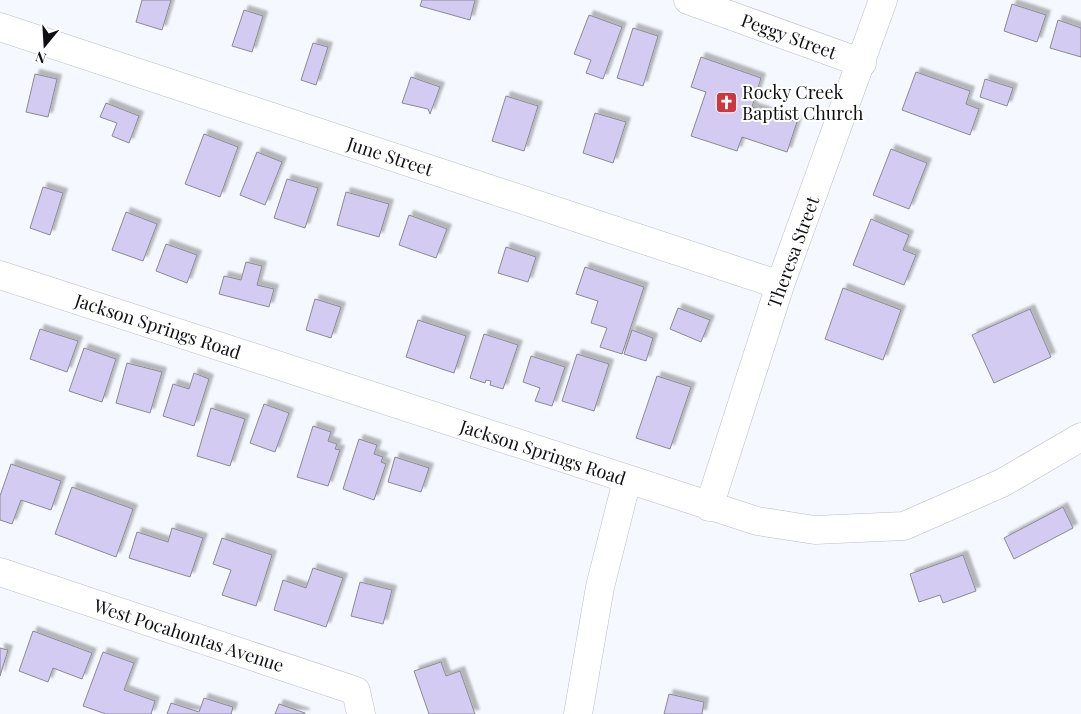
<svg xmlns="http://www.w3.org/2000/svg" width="1081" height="714" font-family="'Playfair Display',serif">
  <defs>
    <filter id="shadow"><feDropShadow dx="4.5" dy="-4.5" stdDeviation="1" flood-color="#0004"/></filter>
  </defs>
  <rect width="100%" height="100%" fill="#f5f8fe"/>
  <!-- building -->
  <path fill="#d4cbf2" stroke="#8b8a93" filter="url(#shadow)" d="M142 0H171L162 30 136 22Z
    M422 0H475L470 20 420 6Z
    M1012 4 1046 15 1037 42 1004 31Z
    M244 10 263 16 252 52 232 46Z
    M589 15 622 27 603 79 586 73 591 60 574 54Z
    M1058 20 1081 28V57L1050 48Z
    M633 28 658 36 643 86 617 78Z
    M313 43 328 47 316 85 301 80Z
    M701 57 761 78 752 107 797 122 787 152 742 137 737 151 691 136 706 92 691 87Z
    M916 72 970 91 966 104 979 109 970 135 902 110Z
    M35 74 57 79 48 117 26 112Z
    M411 77 440 87 430 114 428 109 402 103Z
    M985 79 1013 88 1007 106 980 97Z
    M506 96 538 106 524 151 492 141Z
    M106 103 139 116 129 143 112 136 117 123 100 117Z
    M595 113 626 122 613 163 583 153Z
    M204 134 238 147 220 197 185 184Z
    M891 149 927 163 909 209 873 195Z
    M257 152 282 162 265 205 240 195Z
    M287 179 318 188 305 228 274 218Z
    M43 187 63 193 50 235 30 228Z
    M346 192 389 204 379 237 337 225Z
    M126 212 157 224 143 261 112 250Z
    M409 215 447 229 436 258 399 245Z
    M871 219 909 235 903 250 916 255 904 285 853 265Z
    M166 244 197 255 187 283 156 271Z
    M506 247 536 257 528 282 498 273Z
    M246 262 262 266 257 285 274 289 269 307 219 294 224 276 241 280Z
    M585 267 644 287 622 354 600 347 607 328 591 323 598 301 576 294Z
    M843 288 901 310 883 360 825 339Z
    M315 299 341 307 331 338 306 330Z
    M678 308 710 320 701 342 670 329Z
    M1030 309 1051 357 994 383 972 335Z
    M418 320 466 336 454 373 406 357Z
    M40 329 78 341 67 372 30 359Z
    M632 330 653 338 646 361 624 354Z
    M484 334 518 345 503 389 490 385 491 381 486 380 485 383 470 378Z
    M84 348 116 359 102 402 69 391Z
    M577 354 609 364 594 411 562 401Z
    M531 356 565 367 552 406 535 401 540 388 523 382Z
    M127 363 162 372 150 413 116 403Z
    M194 373 209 379 194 426 163 416 173 384 189 389Z
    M657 376 691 387 670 449 636 438Z
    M264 404 289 413 275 452 250 443Z
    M211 408 245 419 230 466 197 456Z
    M313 426 331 432 328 441 337 444 335 449 340 450 328 486 297 477Z
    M359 439 377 445 374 454 383 457 381 462 386 464 374 500 343 489Z
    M395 457 429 468 421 492 388 482Z
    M11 464 61 481 51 510 21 500 12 524 0 520V496Z
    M72 487 133 509 116 557 55 534Z
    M1063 507 1073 528 1014 559 1004 538Z
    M172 528 203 538 190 577 129 558 137 532 168 542Z
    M222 538 272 555 256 606 222 595 231 570 213 564Z
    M963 555 976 591 943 603 940 595 919 602 910 574Z
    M313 568 343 578 326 627 274 610 283 580 306 588Z
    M360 582 392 590 383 624 351 616Z
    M33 631 92 653 82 679 53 668 48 682 19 671Z
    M0 648 8 650 0 676Z
    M103 652 134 663 124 690 155 701 151 714H106L83 706Z
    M441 662 446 676 460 671 475 714H429L414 671Z
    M669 694 704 702 702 714H664Z
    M204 698 233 707 231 714H167L171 703 199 712Z
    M279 704 305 713V714H275Z"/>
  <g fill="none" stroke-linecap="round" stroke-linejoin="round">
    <defs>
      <path id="minor" d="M688 0 862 63
        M0 27 780 285
        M0 275 757 521 815 530 904 526 1002 483 1081 437
        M709 507 780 285 883 0
        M0 572 356 691 361 714
        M578 714 600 587 627 480"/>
    </defs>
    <!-- minor casing -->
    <use href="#minor" stroke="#b8bdc6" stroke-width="29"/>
    <!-- minor -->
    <use href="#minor" stroke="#fff" stroke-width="28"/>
  </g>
  <!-- icons -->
  <defs>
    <symbol id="church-square" viewBox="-11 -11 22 22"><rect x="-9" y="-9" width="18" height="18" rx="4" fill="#c9393e" stroke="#fff"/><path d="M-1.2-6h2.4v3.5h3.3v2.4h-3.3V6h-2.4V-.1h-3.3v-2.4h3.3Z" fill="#fff"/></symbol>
  </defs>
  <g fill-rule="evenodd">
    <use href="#church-square" x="714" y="90" width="25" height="25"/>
  </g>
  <g text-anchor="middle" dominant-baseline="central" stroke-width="4" stroke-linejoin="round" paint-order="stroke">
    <!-- street labels -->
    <g font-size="18" fill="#0f1013" stroke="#fff">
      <text transform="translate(789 36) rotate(20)">Peggy Street</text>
      <text transform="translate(390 156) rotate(18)">June Street</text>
      <text transform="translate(793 252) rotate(-70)">Theresa Street</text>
      <text transform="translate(158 326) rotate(18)">Jackson Springs Road</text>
      <text transform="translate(543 452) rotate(18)">Jackson Springs Road</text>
      <text transform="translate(189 635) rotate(18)">West Pocahontas Avenue</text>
    </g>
    <!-- poi labels -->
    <g font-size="18" fill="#0f1013" stroke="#fff" text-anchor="start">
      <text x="742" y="92">Rocky Creek<tspan x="742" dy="21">Baptist Church</tspan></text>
    </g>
  </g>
  <!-- north arrow -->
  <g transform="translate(45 45) rotate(198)" stroke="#ffffff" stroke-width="4" paint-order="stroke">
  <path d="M0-4L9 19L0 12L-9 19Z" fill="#0f1013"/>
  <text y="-8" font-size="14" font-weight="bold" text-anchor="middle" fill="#0f1013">N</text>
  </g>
</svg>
